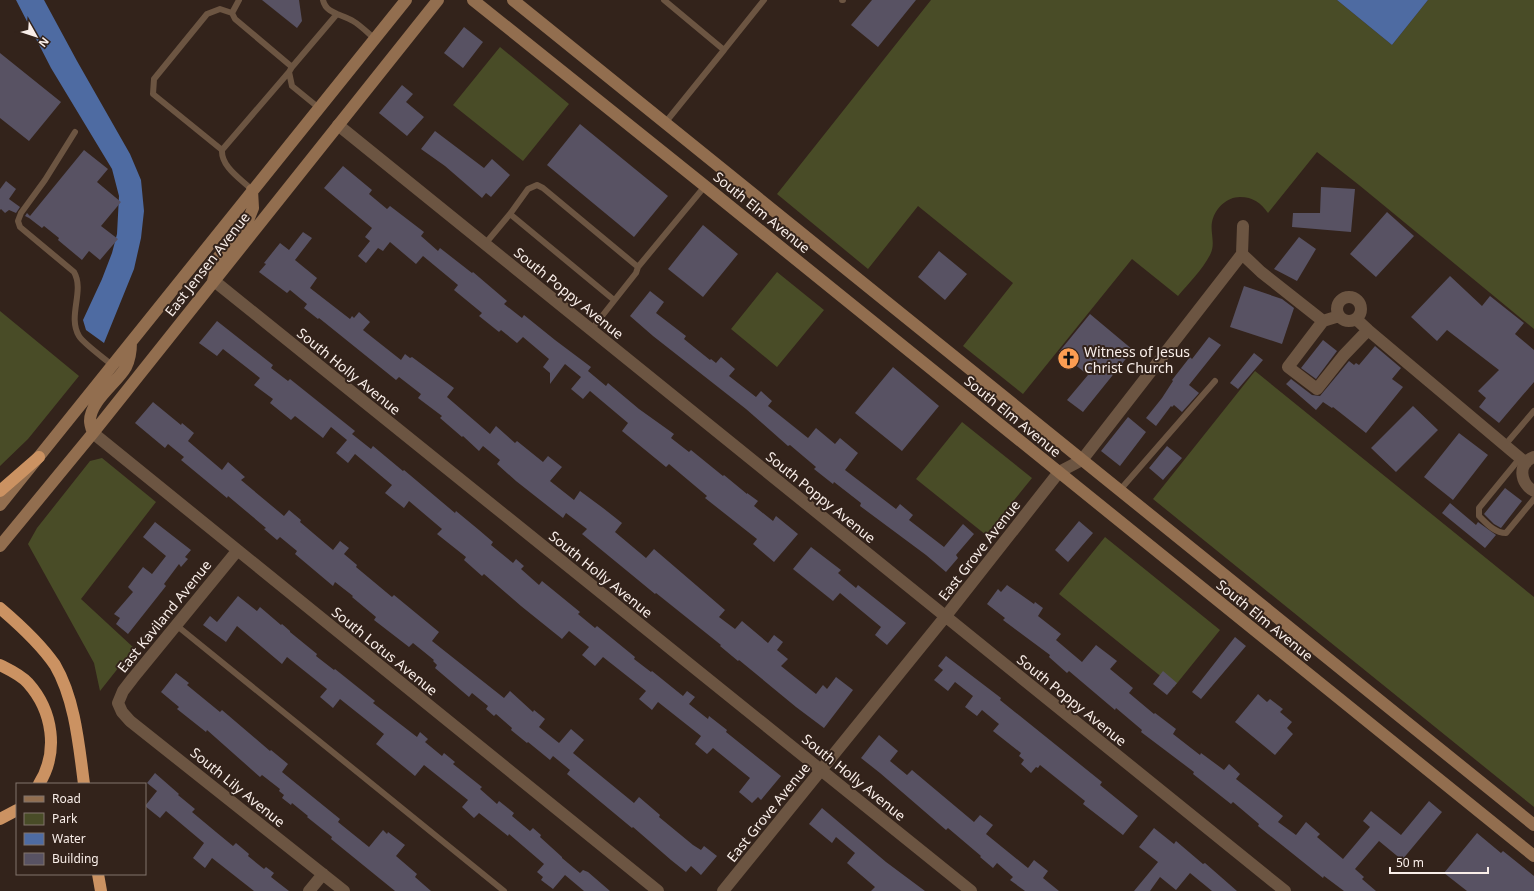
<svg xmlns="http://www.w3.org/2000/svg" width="1534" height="891" font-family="'Noto Sans',sans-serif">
  <rect width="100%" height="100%" fill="#33231b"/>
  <!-- green -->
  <path fill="#494c27" d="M931 0H1337L1392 45 1428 0H1534V329L1359 185 1317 152 1268 213C1261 203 1253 197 1240 197 1227 197 1215 208 1212 222 1210 233 1216 244 1210 255 1202 270 1189 283 1178 296L1132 259 1023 394 963 346 1013 283 918 206 868 269 777 194Z
    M500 47 569 104 523 161 453 105Z
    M777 272 824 310 777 367 731 329Z
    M0 311 79 376 28 439 0 466Z
    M1255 371 1534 597V807L1153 499Z
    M962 422 1032 478 986 535 916 479Z
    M102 458 156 502 81 599 134 648 100 691 94 663 28 544 37 528 90 461Z
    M1105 537 1220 630 1174 687 1059 594Z"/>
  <!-- water -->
  <path fill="#4e6ba2" d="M16 0H44L77 61 130 154 141 180 144 211 141 238 134 269 104 343 86 330 83 320 102 279 112 253 117 234 119 196 112 169 51 68Z
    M1337 0H1428L1392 45Z"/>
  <!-- building -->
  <path fill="#585263" d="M262 0H299L302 21 297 28Z
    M872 0H916L878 47 851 25Z
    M464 27 483 42 463 68 444 53Z
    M0 53 61 102 29 141 0 118Z
    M402 85 413 94 406 102 424 117 407 136 379 113Z
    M580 124 668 196 634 237 547 165Z
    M435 131 484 168 492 159 510 175 491 197 486 193 482 198 445 166 421 149Z
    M84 150 108 169 97 182 121 202 101 226 118 239 100 260 89 251 82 260 58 240 59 238 44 226 42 228 29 218 25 216 27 213 30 216Z
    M343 166 372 190 369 194 387 209 390 206 424 232 421 236 438 251 440 248 472 273 473 272 507 301 504 304 522 318 524 315 555 340 591 367 588 371 606 386 608 383 639 409 674 434 671 438 689 452 691 450 723 476 724 475 747 494V493L758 501 754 506 773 521 776 516 798 534 774 562 753 544 757 539 705 498 707 496 669 464 666 467 622 431 628 423 590 391 583 399 571 389 581 377 565 364 550 384V373L543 367 549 359 523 337 517 343 501 330 499 332 479 316 482 313 454 290 458 285 423 256 416 264 390 242 383 251 378 248 366 263 358 256 370 241 365 237 372 228 324 188Z
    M6 181 16 189 9 199 20 207 16 213 9 210 5 213 1 209 0 210V189Z
    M1321 187 1355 189 1351 232 1292 227 1293 213H1320Z
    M1387 212 1414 236 1376 277 1350 254Z
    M703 225 738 254 703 297 668 269Z
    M303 232 312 238 295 260 317 278 310 288 350 319 352 316 354 318 359 312 370 322 363 330 401 360 405 354 410 358 412 357 454 388 447 397 490 434 496 426 515 443 517 441 543 462 548 456 562 467 550 481 574 500 580 491 603 508 622 523 615 532 646 558 654 549 725 610 719 617 735 629 742 621 768 643 774 635 783 642 777 650 788 659 781 666 816 694 823 685 827 689 836 677 853 690 824 728 796 707 739 660 738 661 720 646 721 645 656 593 655 594 632 575 582 534 587 529 566 513 563 518 516 481 497 464 500 460 483 446 479 451 463 436 462 437 440 418 442 416 418 398 421 394 399 377 396 380 319 318 318 319 304 308 307 304 290 290 287 293 259 272 266 264 264 263 280 243 289 250Z
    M1299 237 1316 249 1297 281 1274 269Z
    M939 251 967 274 945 300 918 277Z
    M1450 276 1482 306 1490 296 1524 323 1515 334 1534 350V382L1499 423 1479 407 1486 398 1478 391 1499 370 1447 330 1437 341 1411 317Z
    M1244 286 1282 299 1294 308 1282 344 1230 327Z
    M650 291 664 302 656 313 686 336 684 339 710 360 711 359 716 363 721 357 735 369 729 376 756 397 761 391 772 401 768 406 808 438 816 428 835 444 840 438 858 453 845 470 896 509 900 504 913 515 909 520 944 547 963 524 974 534 956 555 958 558 946 572 926 555 860 506 861 503 834 482 833 484 814 469 816 467 790 445 788 446 746 409 653 336 630 316Z
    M1090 314 1133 350 1083 412 1067 400 1088 375 1059 352Z
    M217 321 273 365 271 368 288 381 290 379 355 431 352 434 371 449 373 446 403 471 404 470 455 513 456 511 479 530 493 542 491 545 513 563 516 559 524 566 521 569 539 585 542 581 580 612 578 614 595 628 597 626 635 657 634 659 651 672 652 671 683 696 687 691 695 697 689 704 708 719 709 716 727 730 726 732 781 776 761 800 758 797 752 803 739 792 750 778 713 748 707 754 695 744 701 736 658 702 652 710 639 699 646 691 603 657 595 666 582 655 589 647 569 631 562 639 521 606 484 574 482 576 464 560 466 557 437 534 442 529 409 501 404 508 385 493 392 485 355 454 348 463 336 453 347 440 331 427 323 438 295 416 291 420 270 403 273 399 254 385 260 378 223 349 217 356 199 343Z
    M1209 337 1221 345 1189 385 1199 393 1182 412 1174 405 1172 407 1171 406 1156 426 1146 418 1162 398 1173 381 1172 380 1190 357 1192 359Z
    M1323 340 1337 351 1316 379 1301 368Z
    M1375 346 1401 368 1392 379 1403 387 1366 433 1333 407 1332 408 1323 402 1316 410 1286 384 1291 379 1312 395 1320 396 1349 361 1354 365 1356 363 1359 365Z
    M1254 353 1263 360 1238 389 1230 383Z
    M893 367 939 406 902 451 855 413Z
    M153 402 181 425 182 423 194 433 188 441 222 470 228 462 245 477 241 480 284 516 289 510 301 520 300 522 333 550 340 541 349 548 344 554 357 565 356 567 392 597 394 595 439 632 432 641 504 698 510 691 533 712 534 710 545 719 539 727 559 743 571 729 584 740 573 753 634 803 639 797 660 815 659 817 693 845 701 850 704 846 717 856 701 875 691 866 686 872 671 860 633 827 632 828 567 774 570 770 553 756 550 760 528 742 527 743 511 730 512 728 496 714 494 716 486 709 488 706 472 693 469 697 435 668 437 665 433 661 434 660 413 643 409 647 374 620 376 617 352 597 353 596 335 582 333 586 295 554 297 551 280 537 277 540 264 529 266 528 228 496 227 498 181 460 184 457 168 444 165 448 135 423Z
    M1413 406 1438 430 1396 472 1371 448Z
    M1128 417 1146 432 1120 466 1101 451Z
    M1459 433 1488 455 1453 500 1424 477Z
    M1167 446 1182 458 1163 480 1149 468Z
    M1505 488 1522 501 1501 528 1494 524 1484 514Z
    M1450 503 1476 525 1478 522 1496 535 1485 548 1442 513Z
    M1079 521 1093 533 1068 562 1055 550Z
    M155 522 191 550 185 557 188 559 181 567 179 564 164 584 166 586 128 634 116 624 120 618 114 614 133 592 128 587 143 567 152 574 166 556 143 537Z
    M811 547 841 570 838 573 856 588 858 585 906 623 887 645 875 635 881 627 840 593 833 601 793 569Z
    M1007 585 1034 604 1035 602 1043 608 1038 616 1061 634 1056 640 1082 662 1096 645 1117 661 1110 669 1133 688 1129 693 1154 714 1155 713 1176 729 1173 734 1200 755 1201 753 1224 770 1229 764 1240 774 1236 779 1283 816 1278 822 1296 835 1306 822 1320 834 1317 837 1343 859 1370 827 1363 821 1371 811 1401 835 1429 801 1442 812 1402 860 1379 841 1355 869 1364 877 1362 879 1376 891H1344L1324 876 1323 878 1258 826 1259 824 1233 802 1231 804 1193 774 1194 772 1141 732 1142 730 1116 708 1115 710 1069 671 1067 673 1049 657 1050 655 1003 620 1005 618 987 604 998 589 1001 592Z
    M238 596 257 611 260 607 281 625 282 624 290 631V632L317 654 316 656 334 670 335 669 375 701 373 703 417 737 420 732 428 739 425 742 442 756 444 753 455 762 453 764 482 787 480 789 497 804 499 801 514 813 512 816 530 831 533 828 541 835 540 837 562 857V858L580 873 583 870 588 872 610 891H584L565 875 553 889 541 880 543 877 537 872 544 864 509 834 508 836 479 813 474 818 462 807 468 800 424 765 415 776 376 744 384 734 340 699 333 708 320 697 327 689 287 657 282 664 237 626 226 642 203 625 210 616 217 622Z
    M1235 637 1246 646 1201 699 1192 692Z
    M946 656 1001 698 1000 700 1102 782 1100 785 1138 816 1123 835 1083 804 1085 801 1040 765 1038 768 1036 767 1031 773 1021 764 1024 760 1019 756 1021 753 993 731 999 724 982 710 977 716 965 707 973 696 955 682 948 691 934 680 943 670 938 666Z
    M1163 671 1177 683 1167 695 1153 684Z
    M176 673 189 683 187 685 220 712 222 710 270 751 271 750 288 764 282 772 340 819 338 822 369 847 383 830 387 834 388 832 405 845 396 856 417 874 415 877 431 891H395L331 839 332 837 307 817 308 816 292 803 291 805 282 798 284 795 279 791 280 789 262 775 260 777 207 730 206 732 177 709 179 707 161 692Z
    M1258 694 1267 702 1270 699 1283 709 1280 712 1292 722 1287 728 1293 734 1275 755 1235 722Z
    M879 735 898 751 890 761 907 775 912 770 974 822 980 815 993 825 986 834 1028 868 1034 860 1048 871 1043 878 1059 891H1025L1010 880 1013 877 997 863 993 868 980 857 981 856 948 828 946 830 880 773 861 758Z
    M155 773 179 794 178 795 195 809 192 812 216 832 233 846 236 843 249 854 248 856 264 869 266 867 274 873 271 877 289 891H254L212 858 205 868 193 858 204 843 166 811 160 818 145 806 157 791 147 783Z
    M822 808 886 862 925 891H871L875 887 847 863 855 853 836 837 832 843 809 824Z
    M1154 828 1174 844 1176 841 1203 864 1205 863 1237 891H1212L1190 873 1176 890 1160 877 1150 891H1134L1158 862 1139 847Z
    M1477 833 1501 853 1503 851 1534 876V891H1467L1444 873Z"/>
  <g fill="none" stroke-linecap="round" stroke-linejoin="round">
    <!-- service -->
    <path stroke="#6c5542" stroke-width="6" d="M239 0 232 13 235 19 292 67 289 72 292 86 319 108
      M323 0C326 14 342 14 353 21 360 25 368 33 375 39
      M664 0 724 50 665 123
      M842 0H843
      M724 50 764 0
      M292 67 337 14
      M75 132 45 180 21 213 18 221 20 227 74 272C85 291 67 316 79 336 84 344 104 358 112 365
      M222 150 153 94 154 79 207 14 220 9 232 13
      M252 190C241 179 221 167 222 150L289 72
      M485 244 510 214
      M614 300 510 214 528 189 537 185 543 188 638 267
      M591 330 636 273 638 267 705 186
      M1505 445 1534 411
      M1520 458 1479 508V516C1487 524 1495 533 1506 533L1534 499
      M1120 490 1215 381
      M176 625 504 891"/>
    <!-- minor -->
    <path stroke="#6c5542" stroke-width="12" d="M338 125 1285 891
      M1242 254 1261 272 1323 321 1339 316
      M213 280 971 891
      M1337 309a12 12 0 1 1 24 0a12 12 0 1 1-24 0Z
      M1356 319 1368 330 1526 463
      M1323 321 1288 367 1317 389 1344 355 1368 330
      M93 433 658 891
      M1534 457C1517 463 1520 484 1534 491
      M237 551 133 678 123 691 118 703 122 712 130 721 344 891
      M309 891 323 874
      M723 891 945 617 1059 472 1082 460 1242 254 1243 226"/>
    <!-- secondary -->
    <path stroke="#926e4f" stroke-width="12" d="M473 0 705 186 1534 856
      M513 0 1534 825
      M214 279 217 259 249 218 253 208 252 190
      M93 433C92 430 90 425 90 421 90 401 117 383 126 367 130 359 131 351 131 342
      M0 505 406 0
      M0 546 93 433 438 0"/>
    <!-- motorway -->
    <path stroke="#cb9262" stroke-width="12" d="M0 491 39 457
      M0 608C20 625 40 643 55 665 75 699 79 746 84 784
      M0 665C10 670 21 675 28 683 53 711 59 752 39 784
      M0 819 17 810
      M98 874 101 891"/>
  </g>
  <!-- icons -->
  <defs>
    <symbol id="church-disc" viewBox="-11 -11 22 22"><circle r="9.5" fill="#fc9d52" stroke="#33231b"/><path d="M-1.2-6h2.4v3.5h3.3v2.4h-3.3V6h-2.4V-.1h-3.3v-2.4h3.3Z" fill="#111"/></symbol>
  </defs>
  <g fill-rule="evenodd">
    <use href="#church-disc" x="1056" y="346" width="25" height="25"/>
  </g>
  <g text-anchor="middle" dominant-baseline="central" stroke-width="4" stroke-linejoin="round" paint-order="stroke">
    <!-- street labels -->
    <g font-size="14" fill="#f9eee9" stroke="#33231b">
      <text transform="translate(762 212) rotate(39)">South Elm Avenue</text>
      <text transform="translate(207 264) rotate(-52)">East Jensen Avenue</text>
      <text transform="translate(569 293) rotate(39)">South Poppy Avenue</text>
      <text transform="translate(349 371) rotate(39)">South Holly Avenue</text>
      <text transform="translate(1013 416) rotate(39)">South Elm Avenue</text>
      <text transform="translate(821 497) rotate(39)">South Poppy Avenue</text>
      <text transform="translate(979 550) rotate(-52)">East Grove Avenue</text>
      <text transform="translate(601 574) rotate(39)">South Holly Avenue</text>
      <text transform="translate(164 616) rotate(-51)">East Kaviland Avenue</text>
      <text transform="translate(1265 620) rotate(39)">South Elm Avenue</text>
      <text transform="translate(385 651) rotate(39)">South Lotus Avenue</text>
      <text transform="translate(1072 700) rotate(39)">South Poppy Avenue</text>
      <text transform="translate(854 777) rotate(39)">South Holly Avenue</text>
      <text transform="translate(238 787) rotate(39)">South Lily Avenue</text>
      <text transform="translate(768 812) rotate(-51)">East Grove Avenue</text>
    </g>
    <!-- poi labels -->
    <g font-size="14" fill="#f9eee9" stroke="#33231b" text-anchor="start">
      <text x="1084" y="351">Witness of Jesus<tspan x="1084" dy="16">Christ Church</tspan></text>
    </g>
  </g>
  <!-- legend -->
  <rect x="16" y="783" width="130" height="92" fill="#33231b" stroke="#82746d"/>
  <rect x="24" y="796" width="20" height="6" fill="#926e4f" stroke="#82746d"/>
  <text x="52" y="803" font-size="12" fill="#f9eee9">Road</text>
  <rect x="24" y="813" width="20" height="12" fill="#494c27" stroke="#82746d"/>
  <text x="52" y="823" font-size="12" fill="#f9eee9">Park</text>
  <rect x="24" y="833" width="20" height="12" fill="#4e6ba2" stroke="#82746d"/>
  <text x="52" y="843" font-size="12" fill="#f9eee9">Water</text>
  <rect x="24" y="853" width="20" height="12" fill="#585263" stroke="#82746d"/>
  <text x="52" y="863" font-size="12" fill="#f9eee9">Building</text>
  <!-- north arrow -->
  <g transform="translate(36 36) rotate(129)" stroke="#33231b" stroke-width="3" paint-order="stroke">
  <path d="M0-3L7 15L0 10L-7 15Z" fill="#f9eee9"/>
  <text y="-6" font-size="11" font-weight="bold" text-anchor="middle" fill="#f9eee9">N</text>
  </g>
  <!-- scale -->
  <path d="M1390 867v6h98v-6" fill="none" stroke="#f9eee9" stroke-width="2"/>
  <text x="1396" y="867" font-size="12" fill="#f9eee9" stroke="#33231b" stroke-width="3" paint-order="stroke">50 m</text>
</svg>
